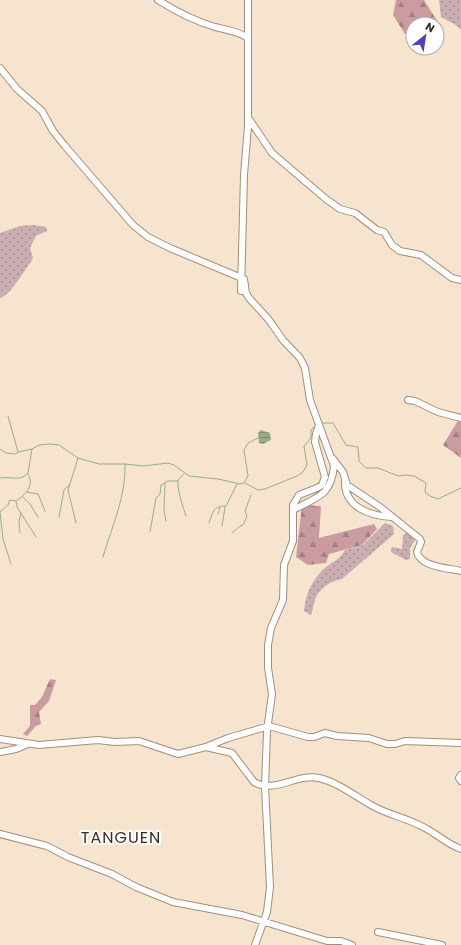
<svg xmlns="http://www.w3.org/2000/svg" width="461" height="945" font-family="Poppins,sans-serif">
  <defs>
    <pattern id="grass-dots" width="8" height="8" patternUnits="userSpaceOnUse"><rect width="8" height="8" fill="#cbaeb1"/><path d="M2 2h.1M6 6h.1" fill="none" stroke="#a68e90" stroke-width="1.8" stroke-linecap="round"/></pattern>
    <pattern id="forest-firs" width="22" height="20" patternUnits="userSpaceOnUse"><rect width="22" height="20" fill="#ca9ca1"/><path d="M5 1l3.5 6h-7zM16 11l3.5 6h-7z" fill="#a58083"/></pattern>
    <pattern id="water-rules" width="6" height="5" patternUnits="userSpaceOnUse"><rect width="6" height="5" fill="#97ad89"/><path d="M0 2.5h6" fill="none" stroke="#7c8d70"/></pattern>
  </defs>
  <rect width="100%" height="100%" fill="#f6e4ce"/>
  <!-- grass -->
  <path fill="url(#grass-dots)" d="M439 0H461V30L456 25 441 17Z
    M33 225 46 227 47 231 36 236 30 248 33 258C27 267 10 296 0 298V233L20 226Z
    M385 523 393 526 394 534 342 579C332 580 317 590 315 600 313 605 313 610 311 615L304 611C306 593 312 579 326 567 334 561 340 559 345 550L363 545Z
    M409 532 416 538 410 548V559L406 560 391 552V549L392 547 402 549 403 535Z"/>
  <!-- forest -->
  <path fill="url(#forest-firs)" d="M396 0H424L441 27 437 31V24H413V34H405L393 15Z
    M459 419 461 421V458L443 445Z
    M302 505 321 506 319 538 374 524 377 529 362 545 329 554 326 563 308 565 296 557Z
    M50 679 56 680 49 701 39 712 41 724 36 726 27 736 23 734 30 726V705H35L42 697Z"/>
  <!-- water -->
  <path fill="url(#water-rules)" d="M261 430 270 433 271 440 263 444 259 443 258 433Z"/>
  <g fill="none" stroke-linecap="round" stroke-linejoin="round">
    <!-- stream -->
    <path stroke="#97ad89" stroke-width="1" d="M8 416 18 452 32 449
      M321 423H333L346 445 358 447 359 461 366 468H378L398 476 406 475 414 476 426 483 425 492 430 496 438 499 461 488
      M0 449 6 453 16 454 18 452
      M28 474C35 486 25 495 16 501L17 507 36 537
      M0 478C9 476 21 482 28 473L32 449 39 445 50 444 59 445 78 458 99 464H125L143 466 168 463 174 465 189 476 218 479 240 484 244 483 248 476 244 450 248 443 258 438
      M178 481C177 490 183 507 186 516
      M245 483 258 490 265 489 297 476 303 472 307 465 304 446 311 438V430L316 425
      M165 484 164 510 166 521
      M27 492 38 494 45 511
      M23 497 30 504 38 517
      M218 514 220 507
      M59 517 64 490 70 484
      M76 523 68 490 78 458
      M209 523C213 512 213 506 226 506L237 484
      M222 526 225 507
      M20 532 19 522 21 513
      M150 532 156 498 160 494 161 485 168 481H177L184 474
      M232 533 240 526 243 525C246 519 248 516 245 511L251 495
      M103 557C112 526 126 497 125 464
      M11 564 3 539 0 512 8 505 10 500 16 501"/>
    <defs>
      <path id="minor" d="M158 0C175 11 195 21 215 27 227 30 238 31 248 38
        M0 68 17 89 42 111 53 131 65 146 133 225 148 237 170 248 244 279 246 293 249 298 269 320 283 340 300 358 305 368 310 400 334 466C331 497 316 497 293 510
        M249 119 272 153 326 199 340 209 355 213 377 230 384 232 392 245 400 251 421 255 452 278 461 280
        M241 291 244 175 248 126V0
        M408 400 415 401 438 412 461 418
        M333 459 343 472 347 485 380 507 420 539 421 542 417 552C420 567 448 568 461 571
        M345 481C344 507 370 516 392 517
        M0 739 39 745 98 740 115 742 139 741 178 754 206 747 228 738 269 726 308 737H314L325 733 337 736 369 738 387 744H395L405 741 461 743
        M206 747 232 753 254 782C275 794 297 773 319 778 337 782 355 796 371 805 386 814 403 817 419 825 434 831 446 844 461 849
        M0 752 16 749 28 744
        M461 775 459 778 461 781
        M0 834 47 846 68 857 112 874 136 887 173 902 242 915 327 941H341L352 945
        M378 932 442 945
        M255 945 267 912 270 887 265 787 267 731 272 694 268 668V645L271 628 283 600 284 565 293 541V505L299 495 317 488 322 485 325 477 315 442 316 434 319 425"/>
    </defs>
    <!-- minor casing -->
    <use href="#minor" stroke="#a08f7b" stroke-width="8"/>
    <!-- minor -->
    <use href="#minor" stroke="#fff" stroke-width="6"/>
  </g>
  <g text-anchor="middle" dominant-baseline="central" stroke-width="4" stroke-linejoin="round" paint-order="stroke">
    <!-- quarter labels -->
    <g font-size="16" letter-spacing="1" fill="#3a2c1b" stroke="#fff">
      <text x="121" y="837">TANGUEN</text>
    </g>
  </g>
  <!-- north arrow -->
  <g transform="translate(425 36) rotate(30)"><circle r="19" fill="#ffffff" stroke="#aeaba8"/>
  <path d="M0-3L7 15L0 10L-7 15Z" fill="#4b43ba"/>
  <text y="-6" font-size="11" font-weight="bold" text-anchor="middle" fill="#352e26">N</text>
  </g>
</svg>
